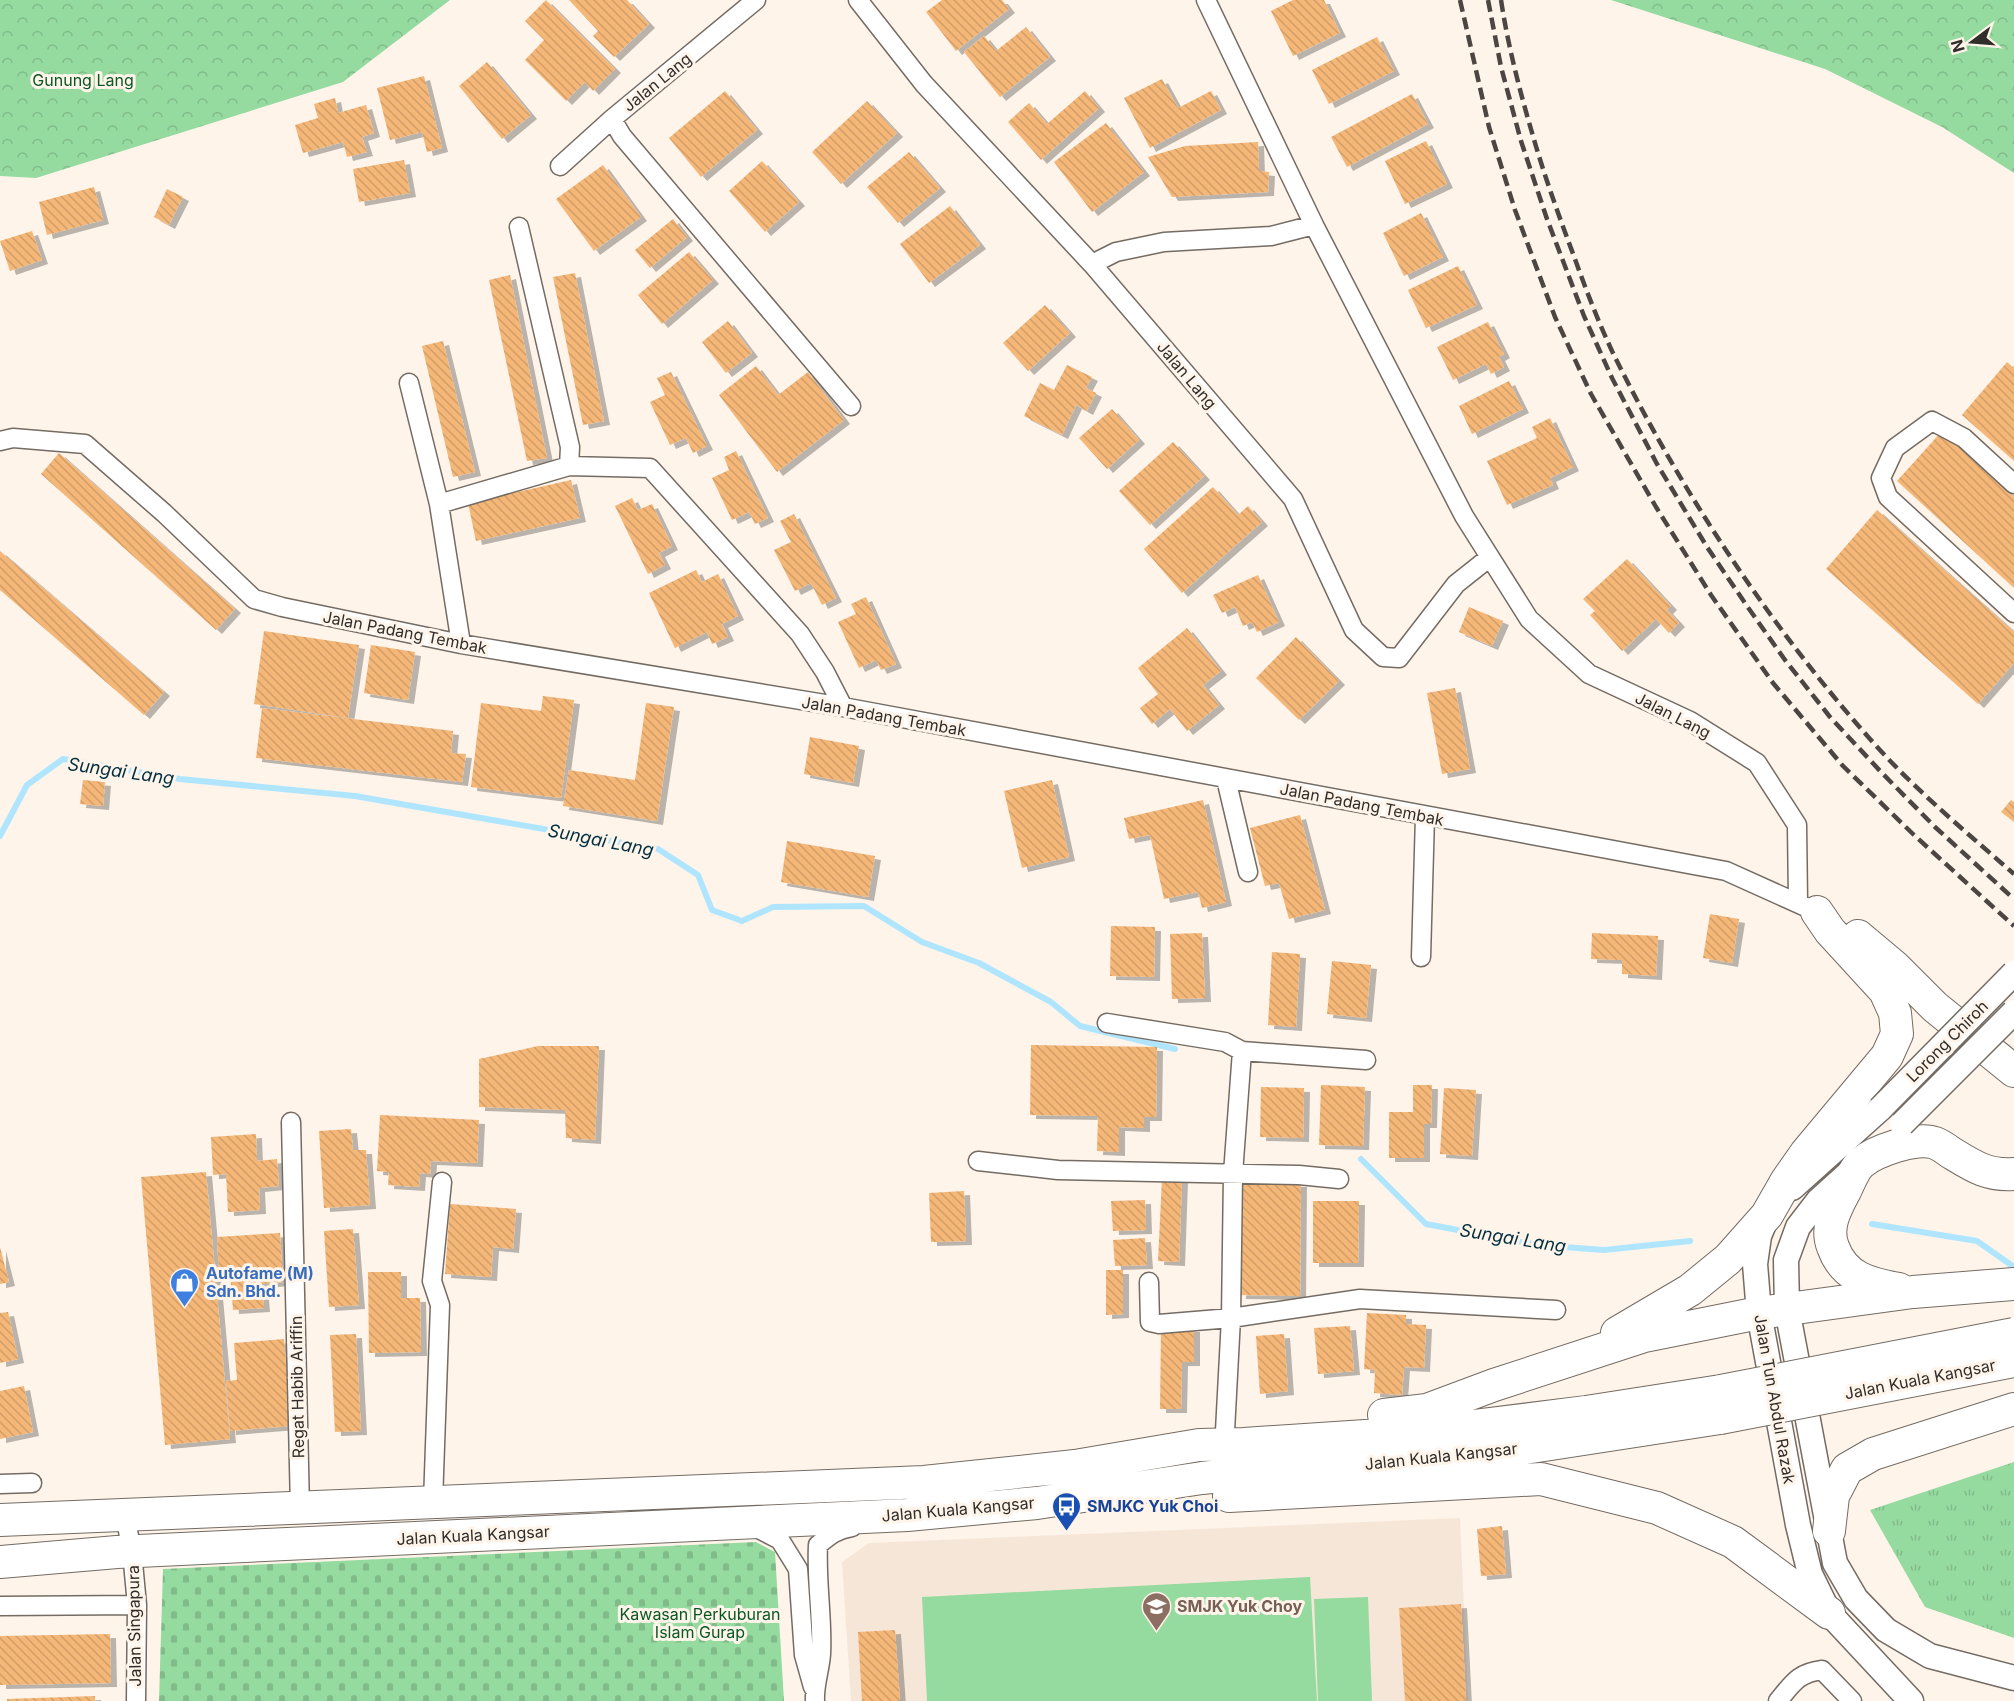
<svg xmlns="http://www.w3.org/2000/svg" width="2014" height="1701" font-family="Inter,sans-serif">
  <defs>
    <pattern id="grass-tufts" width="24" height="20" patternUnits="userSpaceOnUse" patternTransform="scale(1.5)"><rect width="24" height="20" fill="#95da9f"/><path d="M3 7l-1-3M5 7V3M7 7l1-3M15 17l-1-3M17 17v-4M19 17l1-3" fill="none" stroke="#81bb89"/></pattern>
    <pattern id="forest-crowns" width="20" height="18" patternUnits="userSpaceOnUse" patternTransform="scale(1.5)"><rect width="20" height="18" fill="#95da9f"/><path d="M2 6a3 3 0 1 1 6 0M12 15a3 3 0 1 1 6 0" fill="none" stroke="#81bb89"/></pattern>
    <pattern id="cemetery-stones" width="16" height="16" patternUnits="userSpaceOnUse" patternTransform="scale(1.5)"><rect width="16" height="16" fill="#95da9f"/><path d="M2 7V4a2 2 0 0 1 4 0v3zM10 15v-3a2 2 0 0 1 4 0v3z" fill="#81bb89"/></pattern>
    <pattern id="building-back-hatch" width="6" height="6" patternUnits="userSpaceOnUse" patternTransform="scale(1.5)"><rect width="6" height="6" fill="#f5b778"/><path d="M-1 5l2 2M0 0l6 6M5-1l2 2" fill="none" stroke="#d29e68"/></pattern>
    <filter id="shadow"><feDropShadow dx="6" dy="4" stdDeviation="0" flood-color="#0004"/></filter>
  </defs>
  <rect width="100%" height="100%" fill="#fef4ea"/>
  <!-- built -->
  <path fill="#f6e6d8" d="M1460 1518 1468 1701H851L842 1562 869 1543Z"/>
  <!-- grass -->
  <path fill="url(#grass-tufts)" d="M2014 1462V1638L1925 1607 1870 1510Z"/>
  <!-- forest -->
  <path fill="url(#forest-crowns)" d="M0 0H450L343 82 36 178 0 176Z
    M1611 0H2014V173L1942 127 1825 69Z"/>
  <!-- cemetery -->
  <path fill="url(#cemetery-stones)" d="M756 1542 775 1552 784 1701H159L163 1569Z"/>
  <!-- pitch -->
  <path fill="#95da9f" d="M1310 1577 1317 1701H927L922 1597Z
    M1368 1597 1372 1701H1318L1314 1599Z"/>
  <g fill="none" stroke-linecap="round" stroke-linejoin="round">
    <!-- stream -->
    <path stroke="#b0e5ff" stroke-width="6" d="M0 836 27 785 63 759 180 779 355 796 658 849 698 875 712 910 742 921 773 907 864 906 922 942 979 963 1051 1002 1080 1026 1175 1049
      M1361 1159 1426 1224 1538 1245 1604 1250 1690 1241
      M1872 1224 1977 1241 2014 1267"/>
  </g>
  <!-- building -->
  <path fill="url(#building-back-hatch)" filter="url(#shadow)" d="M546 0 615 69 593 91 585 82 566 101 525 60 544 40 525 21Z
    M569 0H627L649 24 614 57 593 36 598 31Z
    M942 0H1002L1009 9 956 51 926 12Z
    M1293 0H1324L1340 33 1293 56 1271 11Z
    M1026 27 1050 57 1000 97 964 52 984 36 996 51Z
    M1377 37 1394 71 1329 104 1312 70Z
    M487 62 531 115 502 139 459 86Z
    M424 76 442 148 427 152 422 132 390 140 377 88Z
    M1162 79 1178 108 1211 91 1221 110 1150 148 1124 98Z
    M725 91 757 130 701 177 669 138Z
    M1085 91 1099 108 1041 160 1008 122 1029 103 1047 124Z
    M1412 94 1428 124 1347 167 1331 137Z
    M335 98 338 113 366 105 374 133 362 137 367 152 347 157 343 142 303 153 295 125 318 118 314 104Z
    M867 101 897 133 841 184 812 152Z
    M1106 123 1144 172 1092 212 1054 162Z
    M1426 141 1447 184 1405 204 1385 161Z
    M1258 142 1259 171 1269 172 1268 192 1172 197 1148 157 1185 146Z
    M909 152 940 188 898 223 867 187Z
    M404 160 410 193 359 202 353 169Z
    M762 161 799 202 765 232 729 191Z
    M603 165 641 217 594 251 556 199Z
    M94 187 103 220 47 235 39 202Z
    M167 189 183 197 169 225 154 217Z
    M950 206 980 245 929 283 900 244Z
    M1421 213 1443 257 1404 276 1383 233Z
    M673 219 687 237 650 268 635 250Z
    M32 231 42 260 10 271 0 241Z
    M689 252 713 280 662 324 638 295Z
    M1458 266 1477 305 1426 328 1408 290Z
    M575 273 604 421 583 425 553 277Z
    M510 275 547 458 527 461 489 280Z
    M1045 305 1070 333 1028 371 1003 343Z
    M728 321 752 353 726 373 702 342Z
    M1488 322 1504 354 1499 357 1504 367 1491 374 1486 364 1453 380 1437 347Z
    M443 341 475 472 453 477 422 346Z
    M2007 362 2014 368V461L1962 415Z
    M1067 365 1092 377 1086 388 1096 393 1087 411 1076 405 1062 435 1024 416 1040 383 1054 390Z
    M756 366 778 395 808 372 844 420 777 472 719 395Z
    M671 372 707 446 693 453 686 438 670 445 650 402 665 395 657 378Z
    M1509 381 1523 409 1472 434 1459 406Z
    M1112 409 1139 440 1107 469 1079 438Z
    M1550 418 1573 467 1550 478 1553 485 1507 505 1487 461 1537 438 1532 427Z
    M1942 431 2014 497V588L1897 481Z
    M1173 442 1204 476 1150 525 1119 491Z
    M736 451 768 518 755 524 749 512 732 520 712 478 729 470 724 457Z
    M59 453 235 609 216 630 41 474Z
    M571 480 580 518 476 541 468 503Z
    M1213 487 1238 515 1248 506 1262 522 1182 593 1144 549Z
    M632 498 638 510 652 504 672 546 659 553 665 565 648 574 615 506Z
    M1877 510 2014 632V663L1978 704 1826 569Z
    M794 514 836 598 822 605 811 583 795 591 774 550 791 542 780 521Z
    M0 551 164 692 144 715 0 590Z
    M1627 559 1671 606 1667 610 1679 623 1669 633 1656 619 1622 651 1590 615 1595 611 1583 599Z
    M696 570 702 582 718 574 738 616 722 624 728 637 712 644 707 632 675 648 649 593Z
    M1258 575 1279 622 1257 632 1252 622 1243 626 1235 607 1222 613 1213 595Z
    M866 597 896 664 881 670 876 660 859 668 838 622 856 614 851 604Z
    M1469 607 1503 621 1492 646 1459 632Z
    M1187 628 1221 671 1203 685 1219 705 1187 731 1170 709 1152 724 1140 708 1158 694 1138 668Z
    M264 631 359 645 348 718 254 704Z
    M1296 637 1339 681 1299 720 1256 678Z
    M371 645 415 652 408 700 364 693Z
    M1455 688 1470 769 1442 774 1427 693Z
    M543 696 574 700 561 798 471 787 481 703 541 711Z
    M646 703 674 707 657 821 563 806 569 770 635 780Z
    M262 708 453 731 451 753 466 754 462 782 256 758Z
    M810 737 859 746 853 783 804 774Z
    M83 780 105 782 103 806 80 804Z
    M1052 780 1069 857 1022 868 1004 791Z
    M1203 800 1226 902 1202 908 1198 892 1164 899 1150 835 1129 839 1124 818Z
    M2011 800 2014 802V822L2001 812Z
    M1300 815 1325 910 1289 919 1279 883 1265 886 1250 828Z
    M787 841 875 856 868 897 781 882Z
    M1710 914 1739 919 1732 963 1703 958Z
    M1111 926 1155 927 1154 977 1110 976Z
    M1202 933 1205 998 1172 999 1170 934Z
    M1592 933 1658 936 1656 976 1622 974V960L1591 959Z
    M1272 952 1300 954 1296 1027 1268 1025Z
    M1332 961 1371 965 1366 1018 1327 1014Z
    M1031 1045 1157 1047 1156 1117H1144V1128L1119 1127V1152L1097 1151 1098 1116 1030 1115Z
    M538 1046H599L595 1140 566 1138 565 1110 479 1107V1059Z
    M1321 1085 1365 1087 1363 1146 1319 1145Z
    M1413 1085H1432L1431 1124H1424V1158H1389V1112H1413Z
    M1261 1087 1304 1088 1303 1138 1260 1137Z
    M1444 1088 1476 1090 1472 1156 1440 1154Z
    M380 1115 479 1120 477 1163 431 1161 430 1174 420 1173 419 1187 388 1185 389 1172 377 1171Z
    M351 1129 353 1150H366L370 1205 324 1208 319 1131Z
    M256 1134 257 1161 277 1159 279 1186 259 1188 260 1210 228 1212 226 1174 213 1175 211 1137Z
    M206 1172 230 1439 165 1445 141 1177Z
    M1162 1178H1182L1179 1262 1158 1261Z
    M1241 1182 1301 1183 1300 1296 1240 1295Z
    M964 1191 966 1241 931 1242 929 1193Z
    M1145 1200 1146 1230 1113 1231 1111 1201Z
    M1313 1201H1359L1358 1263H1313Z
    M450 1204 516 1209 513 1249 493 1247 491 1277 445 1274Z
    M353 1229 359 1305 329 1307 324 1231Z
    M280 1233 283 1282 262 1284 264 1308 233 1310 230 1273H219L217 1237Z
    M1145 1238 1147 1265 1115 1266 1113 1240Z
    M0 1247 9 1282 0 1284Z
    M1106 1270H1123V1314L1106 1315Z
    M368 1272H401V1298H420L421 1352 369 1353Z
    M8 1312 18 1359 0 1363V1313Z
    M1367 1313 1406 1315V1324L1426 1325 1424 1368 1404 1367 1402 1395 1374 1393 1375 1370 1364 1369Z
    M1350 1326 1354 1371 1318 1374 1314 1328Z
    M1161 1327 1194 1328V1362H1182L1181 1409H1160Z
    M356 1334 361 1431 335 1432 330 1335Z
    M1284 1334 1288 1391 1260 1394 1256 1336Z
    M284 1339 291 1426 230 1431 226 1381 237 1380 234 1343Z
    M24 1386 33 1432 0 1439V1391Z
    M1502 1526 1506 1574 1481 1576 1477 1529Z
    M1461 1604 1466 1701H1405L1399 1608Z
    M895 1630 900 1701H862L858 1632Z
    M110 1634 111 1683 0 1685V1636Z
    M95 1696V1701H7V1699Z"/>
  <g fill="none" stroke-linecap="round" stroke-linejoin="round">
    <defs>
      <path id="street" d="M858 0 924 84 1092 264 1293 499 1354 630 1383 657 1399 658 1456 584 1490 557
        M1206 0 1314 225 1464 516 1529 619 1589 674 1690 721 1757 763 1797 825 1798 902
        M612 119 622 136 851 406
        M560 166 612 119 756 0
        M519 227 570 447 569 466
        M1092 264 1116 252 1164 242 1271 236 1314 225
        M409 383 439 504 461 644
        M0 441 13 438 85 444 164 513 254 599 282 607 461 644 843 707 1726 871 1817 912
        M2014 484 1964 438 1932 421 1895 448 1881 478 1888 497 2014 613
        M439 504 569 466 650 468 800 634 825 672 843 707
        M1226 779 1248 872
        M1421 957 1425 816
        M1107 1023 1225 1042 1242 1051 1233 1174 1231 1318 1225 1431
        M1242 1051 1366 1060
        M291 1122 300 1508
        M978 1161 1058 1170 1299 1175 1339 1179
        M1149 1282 1150 1322 1159 1324 1231 1318 1360 1299 1556 1310
        M0 1484 32 1483
        M433 1502 440 1305 432 1281 442 1182
        M125 1515 132 1552 137 1605 136 1701
        M755 1527 780 1540 798 1569 804 1655 813 1687
        M0 1606 137 1605
        M815 1701C814 1685 820 1670 821 1654 823 1619 816 1582 818 1545 829 1536 837 1529 852 1527
        M1778 1701C1793 1683 1798 1673 1822 1670L1852 1701"/>
      <path id="secondary" d="M1849 1173 1818 1201 1798 1227 1786 1260 1787 1309 1835 1563 1856 1599 1886 1630 1930 1656 2014 1678
        M1792 1188 1880 1109
        M1766 1219 1759 1236 1755 1264 1759 1313 1798 1525 1810 1574 1829 1613 1911 1701"/>
      <path id="highway" d="M1858 936 1895 967 1935 1007 2014 1071
        M1899 1289C1870 1284 1844 1278 1833 1247 1825 1227 1836 1208 1845 1191 1849 1183 1854 1169 1861 1163 1875 1151 1917 1136 1935 1143 1940 1145 1946 1149 1950 1152 1973 1166 1987 1176 2014 1174
        M1617 1333 1690 1290 1728 1259 1767 1215 1787 1180 1806 1153 1887 1056 1897 1034 1895 1013 1885 991 1830 931 1817 912
        M1384 1415 1427 1410 1494 1385 1644 1336 1759 1313 1913 1292 2014 1284
        M1229 1496 1541 1479 1657 1508 1733 1542 1829 1613
        M0 1520 924 1482 1075 1466 1199 1445 1244 1444 1426 1432 1586 1412 1721 1391
        M1829 1531 1833 1496 1847 1469 1873 1454 2014 1409
        M0 1562 117 1552 907 1515 1037 1503 1202 1478 1248 1473 1485 1454 1720 1418"/>
    </defs>
    <!-- street casing -->
    <use href="#street" stroke="#746b63" stroke-width="21"/>
    <!-- secondary casing -->
    <use href="#secondary" stroke="#746b63" stroke-width="27"/>
    <!-- highway casing -->
    <use href="#highway" stroke="#746b63" stroke-width="34"/>
    <!-- street -->
    <use href="#street" stroke="#fff" stroke-width="18"/>
    <!-- secondary -->
    <use href="#secondary" stroke="#fff" stroke-width="24"/>
    <!-- highway -->
    <use href="#highway" stroke="#fff" stroke-width="32"/>
    <!-- rail -->
    <path stroke="#4b4642" stroke-width="4.5" stroke-dasharray="12 6" stroke-linecap="butt" d="M1460 0 1489 127 1515 210 1555 317 1591 394 1656 507 1711 595 1773 683 1843 766 1914 835 2014 926
      M1488 0 1501 67 1521 141 1547 219 1584 316 1612 378 1657 464 1707 547 1747 606 1785 660 1830 717 1882 773 1935 827 2014 899
      M1501 0C1508 46 1520 92 1533 136 1545 178 1560 219 1575 259 1586 290 1598 321 1612 351 1679 488 1769 625 1870 739 1914 789 1965 831 2014 874"/>
    <defs>
      <path id="secondary-bridge" d="M1880 1109 2014 973
        M1902 1124 2014 1012"/>
      <path id="highway-bridge" d="M1721 1391 2014 1334
        M1720 1418 2014 1361"/>
    </defs>
    <!-- secondary-bridge casing -->
    <use href="#secondary-bridge" stroke="#746b63" stroke-width="27" stroke-linecap="butt"/>
    <!-- highway-bridge casing -->
    <use href="#highway-bridge" stroke="#746b63" stroke-width="34" stroke-linecap="butt"/>
    <!-- secondary-bridge -->
    <use href="#secondary-bridge" stroke="#fff" stroke-width="24"/>
    <!-- highway-bridge -->
    <use href="#highway-bridge" stroke="#fff" stroke-width="32"/>
  </g>
  <!-- icons -->
  <defs>
    <symbol id="shop-pin" viewBox="-11 -11 22 30"><path d="M0 17L-7.5 6A9.5 9.5 0 1 1 7.5 6Z" fill="#3f7fe0" stroke="#fef4ea"/><path d="M-5-2.5h2.3a2.7 3.5 0 0 1 5.4 0H5L5.5 6h-11ZM-1.5-2.5h3a1.5 2.3 0 0 0-3 0Z" fill="#fff"/></symbol>
    <symbol id="bus-pin" viewBox="-11 -11 22 30"><path d="M0 17L-7.5 6A9.5 9.5 0 1 1 7.5 6Z" fill="#1a4fb4" stroke="#fef4ea"/><path d="M-5-6H5V4H4V6H2V4H-2V6H-4V4H-5ZM-3.5-4V0h7V-4ZM-3.5 1.2v1.5H-2V1.2ZM2 1.2v1.5H3.5V1.2Z" fill="#fff"/></symbol>
    <symbol id="school-pin" viewBox="-11 -11 22 30"><path d="M0 17L-7.5 6A9.5 9.5 0 1 1 7.5 6Z" fill="#8d6e63" stroke="#fef4ea"/><path d="M0-5L7-2L0 1L-7-2ZM-4 1L0 2.5L4 1V4Q0 6-4 4Z" fill="#fff"/></symbol>
  </defs>
  <g fill-rule="evenodd">
    <use href="#shop-pin" x="168" y="1266" width="33" height="45"/>
    <use href="#bus-pin" x="1050" y="1490" width="33" height="45"/>
    <use href="#school-pin" x="1140" y="1590" width="33" height="45"/>
  </g>
  <g text-anchor="middle" dominant-baseline="central" stroke-width="6" stroke-linejoin="round" paint-order="stroke">
    <!-- park labels -->
    <g font-size="16" fill="#085823" stroke="#fef4ea">
      <text x="83" y="80">Gunung Lang</text>
      <text x="700" y="1614">Kawasan Perkuburan<tspan x="700" dy="18">Islam Gurap</tspan></text>
    </g>
    <!-- street labels -->
    <g font-size="16" fill="#312d2a" stroke="#fef4ea">
      <text transform="translate(657 82) rotate(-39)">Jalan Lang</text>
      <text transform="translate(1187 375) rotate(50)">Jalan Lang</text>
      <text transform="translate(405 632) rotate(11)">Jalan Padang Tembak</text>
      <text transform="translate(1673 715) rotate(27)">Jalan Lang</text>
      <text transform="translate(884 716) rotate(10)">Jalan Padang Tembak</text>
      <text transform="translate(1362 804) rotate(11)">Jalan Padang Tembak</text>
      <text transform="translate(1947 1041) rotate(-45)">Lorong Chiroh</text>
      <text transform="translate(1920 1379) rotate(-11)">Jalan Kuala Kangsar</text>
      <text transform="translate(297 1387) rotate(-91)">Regat Habib Ariffin</text>
      <text transform="translate(1775 1399) rotate(80)">Jalan Tun Abdul Razak</text>
      <text transform="translate(1441 1456) rotate(-6)">Jalan Kuala Kangsar</text>
      <text transform="translate(958 1509) rotate(-5)">Jalan Kuala Kangsar</text>
      <text transform="translate(473 1535) rotate(-3)">Jalan Kuala Kangsar</text>
      <text transform="translate(134 1626) rotate(-91)">Jalan Singapura</text>
    </g>
    <!-- shop labels -->
    <g font-size="16" font-weight="bold" fill="#366cbe" stroke="#fef4ea" text-anchor="start">
      <text x="206" y="1273">Autofame (M)<tspan x="206" dy="18">Sdn. Bhd.</tspan></text>
    </g>
    <!-- transit labels -->
    <g font-size="16" font-weight="bold" fill="#164399" stroke="#fef4ea" text-anchor="start">
      <text x="1087" y="1506">SMJKC Yuk Choi</text>
    </g>
    <!-- education labels -->
    <g font-size="16" font-weight="bold" fill="#785e54" stroke="#fef4ea" text-anchor="start">
      <text x="1177" y="1606">SMJK Yuk Choy</text>
    </g>
    <!-- water labels -->
    <g font-size="18" font-style="italic" fill="#022f40" stroke="#fef4ea">
      <text transform="translate(121 771) rotate(8)">Sungai Lang</text>
      <text transform="translate(601 840) rotate(11)">Sungai Lang</text>
      <text transform="translate(1513 1238) rotate(9)">Sungai Lang</text>
    </g>
  </g>
  <!-- north arrow -->
  <g transform="translate(1972 42) rotate(254)" stroke="#fef4ea" stroke-width="4.5" paint-order="stroke">
  <path d="M0-4.5L10 22L0 15L-10 22Z" fill="#312d2a"/>
  <text y="-9" font-size="16" font-weight="bold" text-anchor="middle" fill="#312d2a">N</text>
  </g>
</svg>
